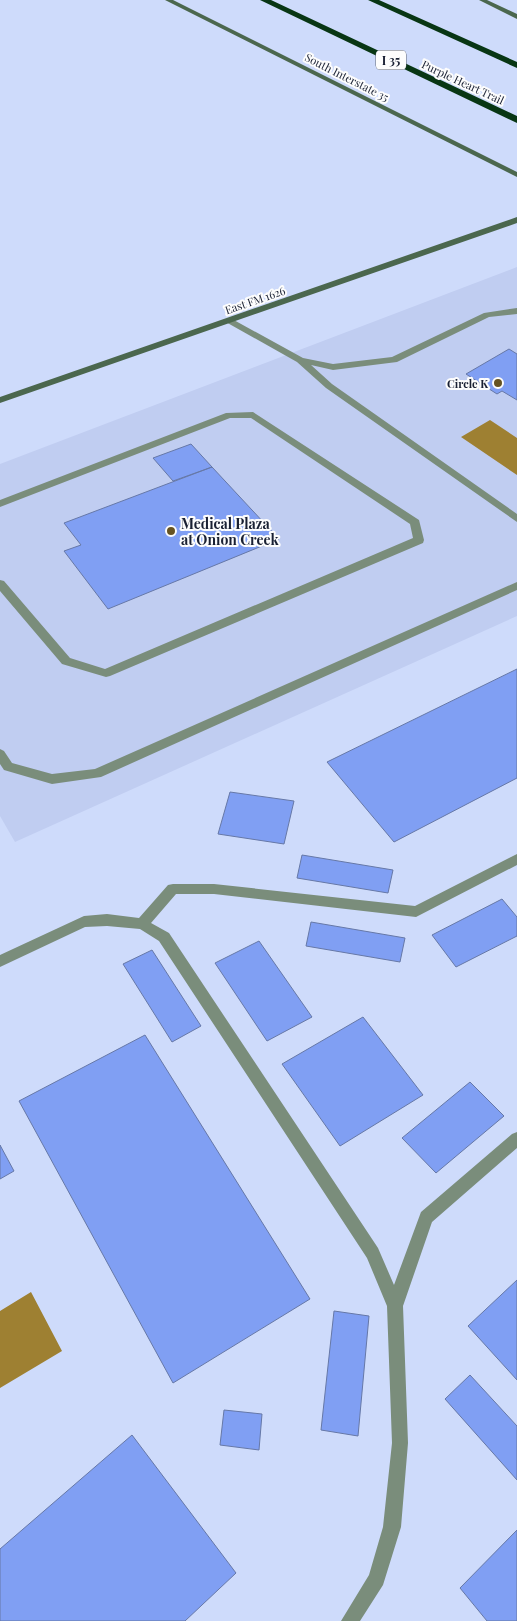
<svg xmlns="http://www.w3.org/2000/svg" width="517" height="1621" font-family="'Playfair Display',serif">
  <rect width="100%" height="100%" fill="#cedbfb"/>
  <!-- built -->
  <path fill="#c0cdf1" d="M517 267V616L15 842 0 816V464Z"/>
  <!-- water -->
  <path fill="#9e8032" d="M490 420 517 438V475L461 437Z
    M31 1292 62 1351 0 1388V1311Z"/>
  <!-- building -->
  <path fill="#809ff3" stroke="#6678a7" d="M509 349 517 354V400L502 391 497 394 466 374Z
    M191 444 212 467 173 481 153 458Z
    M212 467 279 539 108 609 64 551 81 545 64 523Z
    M517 669V778L394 842 327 762Z
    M230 792 294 801 284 844 218 834Z
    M302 855 393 870 388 893 297 878Z
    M502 899 517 917V936L456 967 432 935Z
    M311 922 405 938 400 962 306 946Z
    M259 941 312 1017 267 1041 215 963Z
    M152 950 201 1026 172 1042 123 964Z
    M363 1017 423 1095 340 1146 282 1064Z
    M145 1035 310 1299 173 1383 19 1101Z
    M470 1082 504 1116 436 1173 402 1138Z
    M0 1145 14 1171 0 1179Z
    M517 1280V1380L468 1326Z
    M334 1311 369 1316 358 1436 321 1430Z
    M470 1375 517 1426V1480L445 1399Z
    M224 1410 262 1414 259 1450 220 1445Z
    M132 1435 236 1573 185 1621H0V1549Z
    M517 1530V1621H487L460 1588Z"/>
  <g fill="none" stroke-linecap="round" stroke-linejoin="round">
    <!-- lane -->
    <path fill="#7a8d7b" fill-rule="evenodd" d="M517 308V314L489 317 397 362 333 370 311 365 332 384 517 514V522L326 388 297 362 224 321 232 319 303 358 333 364 392 357 484 313Z
      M253 412 419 520 424 540 423 543 110 676 106 677 62 664 0 591V580L4 581 70 658 105 669 413 538 410 524 251 418H230L0 507V500L226 413Z
      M517 582V590L101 777 52 784 4 770 0 764V749L4 751 12 763 52 774 95 769Z
      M517 854V865L416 917 214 894H176L151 923 169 933 378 1248 394 1285 421 1212 512 1134 517 1132V1148L432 1222 403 1306 408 1443 401 1527 383 1585 360 1621H341L369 1575 383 1527 392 1443 387 1306 367 1258 159 941 140 929 107 926 85 927 0 967V955L84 916 107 914 139 918 168 885 173 884H214L415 906Z"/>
    <!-- secondary -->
    <path fill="#4b674e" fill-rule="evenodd" d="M165 0H173L517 172V177Z
      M479 0H487L517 14V19Z
      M517 217V223L0 403V397Z"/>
    <!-- highway -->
    <path fill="#083614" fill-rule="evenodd" d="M260 0H271L517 116V123Z
      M368 0H379L517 62V68Z"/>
  </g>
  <!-- markers -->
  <g fill="#665321" stroke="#fdfdfd" stroke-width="2">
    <circle cx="498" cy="383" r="5"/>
    <circle cx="171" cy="531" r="5"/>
  </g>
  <g text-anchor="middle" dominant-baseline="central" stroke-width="4" stroke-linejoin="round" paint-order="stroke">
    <!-- far-street labels -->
    <g font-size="11" fill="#192033" stroke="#fdfdfd">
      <text transform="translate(347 77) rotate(27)">South Interstate 35</text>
      <text transform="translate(463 82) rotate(25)">Purple Heart Trail</text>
      <text transform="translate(255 300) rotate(-19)">East FM 1626</text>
    </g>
    <!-- far-poi labels -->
    <g font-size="11" font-weight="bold" fill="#192033" stroke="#fdfdfd" text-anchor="end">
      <text x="488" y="383">Circle K</text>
    </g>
    <!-- shield labels -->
    <rect fill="#fdfdfd" stroke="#5d6270" stroke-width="1" x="376" y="50.5" width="30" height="19" rx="4"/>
    <g font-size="12" font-weight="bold" fill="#192033">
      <text x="391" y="60">I 35</text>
    </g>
    <!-- poi labels -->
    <g font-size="14" font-weight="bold" fill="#192033" stroke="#fdfdfd" text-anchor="start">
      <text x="181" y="523">Medical Plaza<tspan x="181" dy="16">at Onion Creek</tspan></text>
    </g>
  </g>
</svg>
